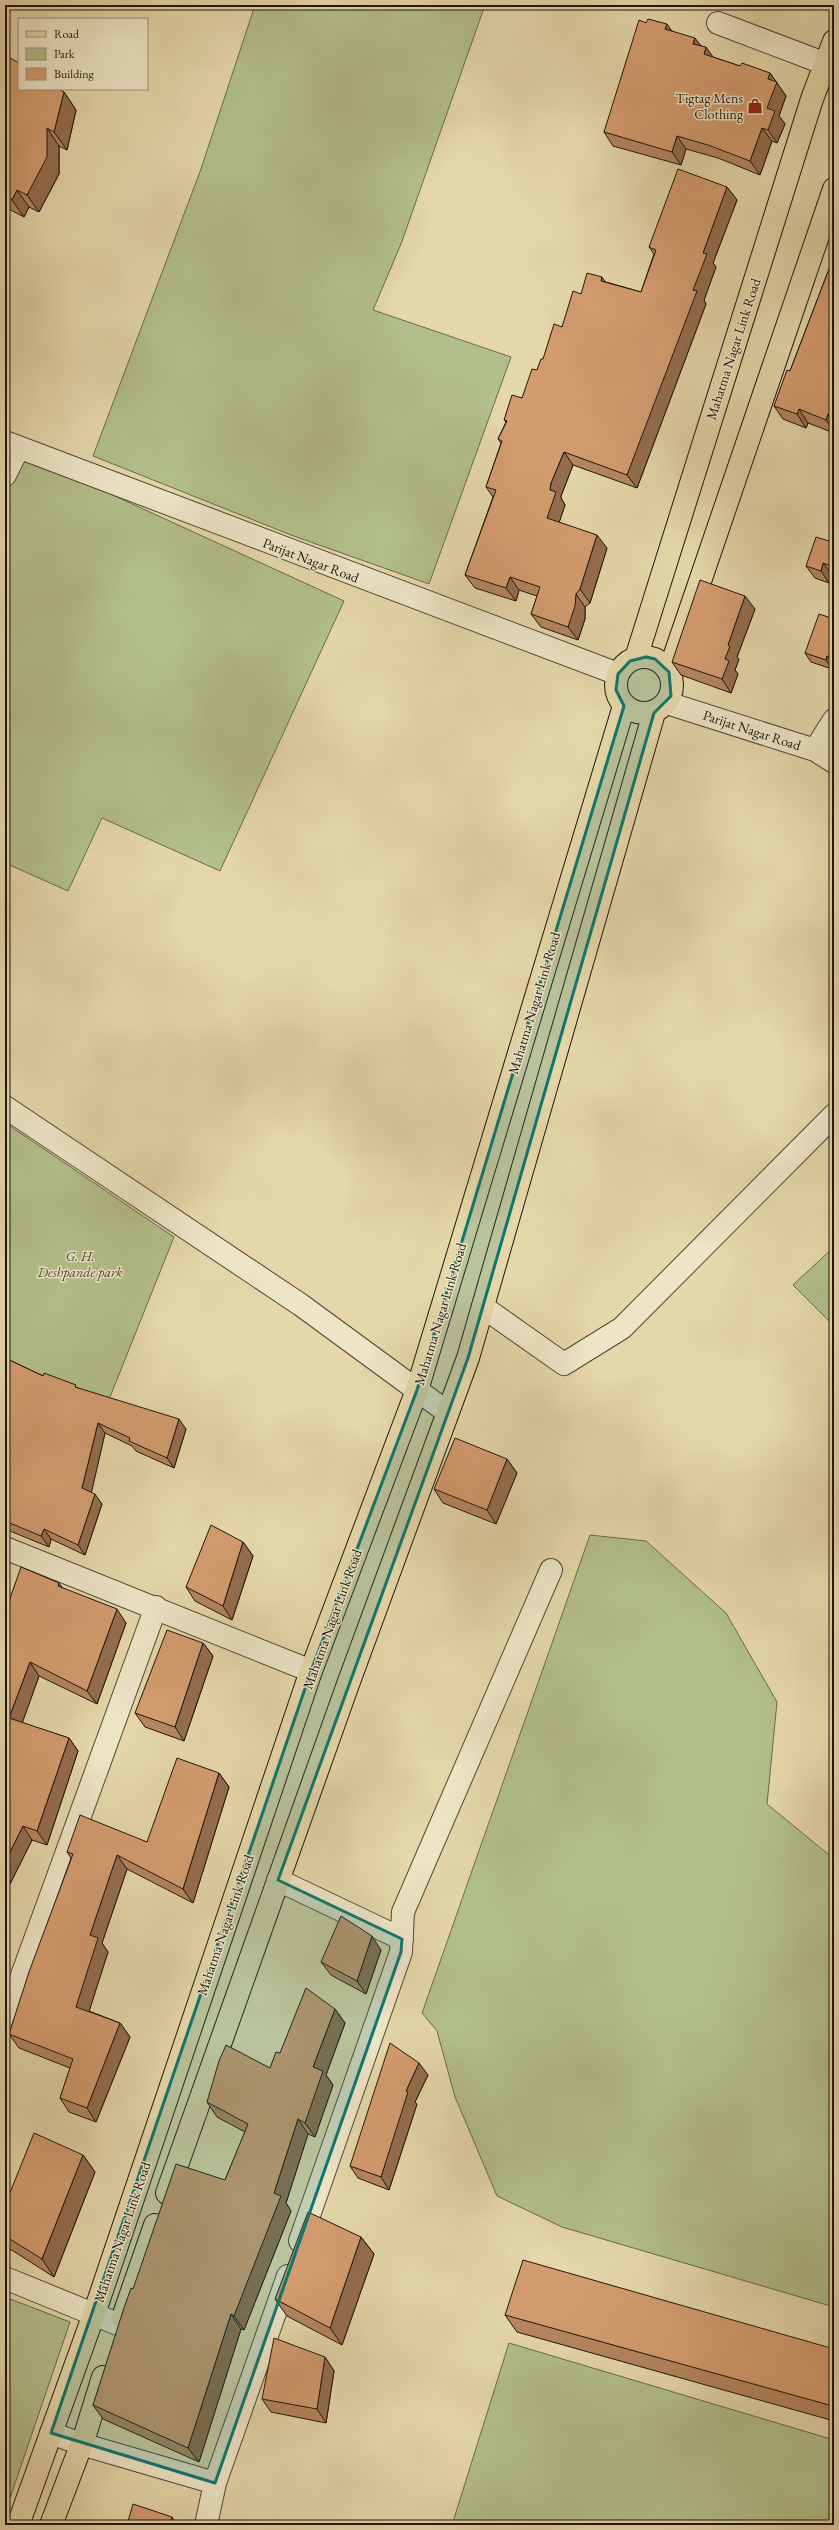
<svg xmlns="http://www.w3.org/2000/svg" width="839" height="2530" font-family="'EB Garamond',serif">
  <rect width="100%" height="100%" fill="#e5d7a9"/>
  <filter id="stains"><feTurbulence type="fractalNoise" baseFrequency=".005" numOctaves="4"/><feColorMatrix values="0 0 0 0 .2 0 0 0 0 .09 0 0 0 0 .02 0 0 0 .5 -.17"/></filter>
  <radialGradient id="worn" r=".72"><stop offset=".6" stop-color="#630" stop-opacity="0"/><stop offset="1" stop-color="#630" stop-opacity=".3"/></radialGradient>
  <!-- green -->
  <path fill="#b2bf8a" stroke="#686a4c" d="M255 5H485L401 244 373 310 511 357 429 584 291 535 93 456 201 169Z
    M19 452 344 601 220 871 102 818 68 891 5 863V482Z
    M7 1124 174 1237 108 1402 5 1361Z
    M834 1247V1326L793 1285Z
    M590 1535 646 1541 726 1613 777 1702 767 1804 834 1859V2307L562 2227 497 2196 455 2097 437 2031 422 2013Z
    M5 2297 70 2322 5 2513Z
    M509 2343 834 2440V2525H452Z"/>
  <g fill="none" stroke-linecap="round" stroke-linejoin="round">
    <defs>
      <path id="minor" d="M718 23 834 67
        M5 442 618 674
        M5 475 18 449
        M667 703 815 750 834 762
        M815 750 834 720
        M5 1107 301 1305 447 1412
        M483 1307 564 1364 622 1328 834 1115
        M5 1548 311 1671
        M278 1880 402 1939
        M5 2022 156 1607
        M300 2241 401 1952 403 1912 551 1570
        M5 2278 120 2325
        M51 2433 81 2444 215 2483
        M206 2525 215 2483 288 2276"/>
      <path id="major" d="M616 685a28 28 0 1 1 56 0a28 28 0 1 1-56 0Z
        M636 658 812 99 834 41
        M669 672 834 189
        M167 2193 347 1687 468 1358 654 713
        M123 2317 155 2225
        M18 2525 94 2314 311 1671 417 1390 624 706
        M51 2525 85 2435 103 2377"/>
    </defs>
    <!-- minor casing -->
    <use href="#minor" stroke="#504635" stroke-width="24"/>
    <!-- major casing -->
    <use href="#major" stroke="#1f150e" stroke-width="24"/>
    <!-- minor -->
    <use href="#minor" stroke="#eee5c7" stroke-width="22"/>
    <!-- major -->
    <use href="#major" stroke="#e5d7a9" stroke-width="22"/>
  </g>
  <!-- wall -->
  <path fill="#b5865f" stroke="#1f150e" d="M672 31 701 46 713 57 740 66 770 73 786 96 779 116 785 124 777 143 772 141 760 175 718 158 686 149 681 165 613 146 604 132Z
    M5 55 19 89 64 92 76 110 67 150 59 146V174L39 212 29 207 24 217 5 207Z
    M727 187 737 200 713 263 716 267 704 300 706 304 637 488 573 465 561 496V498L565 505 559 522 607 548 590 603 585 607V619L578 640 541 627 531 614 537 596 519 590 516 601 475 588 465 575 493 497 486 487 501 443 498 439 506 422 504 420 522 398 543 359 581 294 606 282 641 292 654 254 649 247Z
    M834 256V433L808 423 806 428 783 419 774 406 790 371Z
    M834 523V576L832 575 829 583 815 578 806 566 829 541Z
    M755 609 737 657 739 659 735 670 738 674 731 693 681 675 672 662Z
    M834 619V665L832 669 811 662 805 653Z
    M5 1358 43 1376 78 1388 186 1429 174 1468 136 1451 132 1446 105 1433 91 1492 102 1504 85 1555 51 1539 49 1547 5 1529Z
    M507 1459 517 1473 496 1524 443 1503 434 1489Z
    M243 1542 253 1556 232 1620 195 1601 186 1587Z
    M62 1588 126 1623 97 1704 39 1676 22 1723 69 1738 78 1751 47 1845 32 1840 5 1894V1613Z
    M203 1643 213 1656 184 1741 145 1727 135 1713Z
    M219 1773 229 1787 193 1903 127 1869 102 1943 108 1952 89 2011 120 2023 130 2037 96 2122 69 2112 60 2098 70 2068 19 2048 9 2034 71 1858 67 1852 147 1842Z
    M381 1950 366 1994 331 1975 321 1962Z
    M335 2009 345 2023 326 2075 333 2085 315 2137 308 2134 286 2203 291 2211 244 2330 241 2329 199 2462 103 2419 93 2405 133 2289 225 2180 245 2132 217 2117 207 2102 270 2068 280 2053Z
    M428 2075 415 2102 417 2104 389 2190 358 2178 350 2166Z
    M83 2155 95 2172 54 2277 7 2247 5 2243V2205Z
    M361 2237 374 2254 342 2345 287 2316 275 2299Z
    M505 2315 834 2349V2421L517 2332Z
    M325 2357 334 2371 326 2423 271 2412 262 2399Z"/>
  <!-- shaded-wall -->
  <path fill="#946d4e" stroke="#1f150e" d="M667 24 676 37 665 29Z
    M695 38 705 51 693 44Z
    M706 47 716 61 704 54Z
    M770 73 786 96 779 116 785 124 777 143 768 130 767 108 768 79Z
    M64 92 76 110 67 150 54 132Z
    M47 128 59 146V174L39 212 27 195Z
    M762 128 772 141 760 175 750 161Z
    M677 136 686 149 681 165 672 152Z
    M727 187 737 200 713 263 716 267 704 300 706 304 637 488 627 475 703 253Z
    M17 190 29 207 24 217 12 200Z
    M602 277 611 290 601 281Z
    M799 409 808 423 806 428 797 414Z
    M828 414 834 422V431L826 420Z
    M564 452 573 465 561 496V498L565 505 556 532 547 518 551 483Z
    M597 535 607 548 590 603 580 589Z
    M823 563 832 575 829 583 821 571Z
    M510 577 519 590 516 601 506 588Z
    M576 594 585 607V619L578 640 568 627Z
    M745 596 755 609 737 657 739 659 735 670 738 674 731 693 722 679 725 659 728 645Z
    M827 656 834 665 832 669 826 660Z
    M179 1419 186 1429 174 1468 167 1458Z
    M98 1423 105 1433 90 1499 82 1488Z
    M507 1459 517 1473 496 1524 487 1510Z
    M95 1494 102 1504 85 1555 78 1545Z
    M44 1529 51 1539 49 1547 41 1536Z
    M243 1542 253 1556 232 1620 223 1606Z
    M59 1583 68 1596 58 1586Z
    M117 1609 126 1623 97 1704 87 1691Z
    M203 1643 213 1656 184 1741 175 1727Z
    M30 1662 39 1676 19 1732 9 1718Z
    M69 1738 78 1751 47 1845 37 1831Z
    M219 1773 229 1787 193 1903 183 1889Z
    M23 1826 32 1840 5 1894V1862Z
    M117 1855 127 1869 102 1943 108 1952 86 2021 76 2007 90 1935Z
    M5 1923 9 1929 5 1939Z
    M372 1936 381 1950 366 1994 357 1981Z
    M335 2009 345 2023 326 2075 333 2085 315 2137 305 2123 313 2067Z
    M120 2023 130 2037 96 2122 87 2108Z
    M419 2063 428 2075 415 2102 417 2104 389 2190 381 2177 406 2091Z
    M298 2119 308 2134 286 2203 291 2211 244 2330 234 2316Z
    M83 2155 95 2172 54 2277 42 2259Z
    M361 2237 374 2254 342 2345 330 2328Z
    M231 2314 241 2329 199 2462 188 2448Z
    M325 2357 334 2371 326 2423 317 2409Z
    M834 2390V2412L829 2405Z
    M172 2517 177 2525H170Z"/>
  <!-- building -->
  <path fill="#d39c6f" stroke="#1f150e" d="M648 19 667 24 665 29 695 38 693 44 706 47 704 54 740 66 742 63 770 73 768 79 777 82 767 108 775 111 768 130 762 128 750 161 708 145 677 136 672 152 604 132 639 20 646 23Z
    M5 55 19 63V89H58L64 92 54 132 47 128V157L27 195 17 190 12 200 5 196Z
    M678 169 727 187 703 253 707 254 693 290 697 291 627 475 564 452 551 483 550 490 556 492 547 518 597 535 580 589 576 594 575 606 568 627 531 614 540 587 510 577 506 588 465 575 496 490 486 487 502 441 498 439 507 421 504 420 512 395 522 398 532 369 537 370 541 359H543L554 324 562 327 573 291 581 294 587 273 602 277 601 281 641 292 656 250 649 247Z
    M834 256V416L828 414 826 420 799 409 797 414 774 406 787 370 790 371Z
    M834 523V567L823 563 821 571 806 566 816 537 829 541Z
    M700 580 745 596 728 645 730 646 725 659 729 661 722 679 672 662Z
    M819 614 834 619V658L827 656 826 660 805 653Z
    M5 1358 43 1376 44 1373 76 1385 75 1387 179 1419 167 1458 129 1441 130 1438 98 1423 82 1488 95 1494 78 1545 44 1529 41 1536 5 1521Z
    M455 1438 507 1459 487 1510 434 1489Z
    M211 1525 243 1542 223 1606 186 1587Z
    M21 1567 59 1583 58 1586 117 1609 87 1691 30 1662 9 1718 69 1738 37 1831 23 1826 5 1862V1613Z
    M167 1630 203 1643 175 1727 135 1713Z
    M177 1758 219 1773 183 1889 117 1855 90 1935 98 1938 76 2007 120 2023 87 2108 60 2098 73 2059 9 2034 29 1972 73 1854 67 1852 80 1815 147 1842Z
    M341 1916 372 1936 357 1981 321 1962Z
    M306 1988 335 2009 313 2067 323 2071 305 2123 298 2119 274 2193 281 2196 234 2316 231 2314 188 2448 93 2405 122 2314 131 2288 133 2289 176 2164 225 2180 248 2124 207 2102 219 2061 226 2045 270 2068 276 2052 280 2053Z
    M390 2043 419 2063 406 2091 408 2092 381 2177 350 2166Z
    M34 2133 83 2155 42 2259 5 2236V2205Z
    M308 2212 361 2237 330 2328 275 2299Z
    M523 2260 834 2349V2390L829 2405 505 2315Z
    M274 2338 325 2357 317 2409 262 2399Z
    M133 2504 172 2517 170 2525H127Z"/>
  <!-- marked area -->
  <path fill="#0f766e" fill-opacity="0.2" stroke="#0f766e" stroke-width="3" stroke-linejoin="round" d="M646 657 655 659 669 672 671 696 654 713 468 1358 278 1880 402 1939 401 1952 215 2483 51 2433 311 1671 417 1390 624 706 616 690 618 674 630 661Z"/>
  <!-- icons -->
  <defs>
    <symbol id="shop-bare" viewBox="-9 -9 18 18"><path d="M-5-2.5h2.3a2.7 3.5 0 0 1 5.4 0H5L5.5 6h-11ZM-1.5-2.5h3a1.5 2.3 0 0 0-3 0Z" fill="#8f2418" stroke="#eee5c7" stroke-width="2.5" paint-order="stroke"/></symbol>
  </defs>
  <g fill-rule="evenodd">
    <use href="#shop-bare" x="744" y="95" width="22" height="22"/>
  </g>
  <g text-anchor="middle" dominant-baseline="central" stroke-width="3" stroke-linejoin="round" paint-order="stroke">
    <!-- poi labels -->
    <g font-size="14" fill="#1f150e" stroke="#eee5c7" text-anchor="end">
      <text x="743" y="98">Tigtag Mens<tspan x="743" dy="16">Clothing</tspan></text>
    </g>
    <!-- street labels -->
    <g font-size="14" fill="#1f150e" stroke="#eee5c7">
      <text transform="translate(733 349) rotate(-72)">Mahatma Nagar Link Road</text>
      <text transform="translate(311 560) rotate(21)">Parijat Nagar Road</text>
      <text transform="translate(752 730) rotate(18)">Parijat Nagar Road</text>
      <text transform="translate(534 1003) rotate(-73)">Mahatma Nagar Link Road</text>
      <text transform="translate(440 1314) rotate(-73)">Mahatma Nagar Link Road</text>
      <text transform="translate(332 1619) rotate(-70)">Mahatma Nagar Link Road</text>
      <text transform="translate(225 1925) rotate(-71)">Mahatma Nagar Link Road</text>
      <text transform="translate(122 2232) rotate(-71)">Mahatma Nagar Link Road</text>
    </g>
    <!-- park labels -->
    <g font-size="14" font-style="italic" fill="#4b4833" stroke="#eee5c7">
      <text x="80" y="1256">G. H.<tspan x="80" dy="16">Deshpande park</tspan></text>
    </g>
  </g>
  <!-- margin -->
  <rect width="839" height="2530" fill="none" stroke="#e5d7a9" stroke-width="20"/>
  <rect x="6" y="6" width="827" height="2518" fill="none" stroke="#1f150e" stroke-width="2"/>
  <rect x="10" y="10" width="819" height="2510" fill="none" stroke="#1f150e"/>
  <!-- legend -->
  <rect x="18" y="18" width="130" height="72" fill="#eee5c7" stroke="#9b927d"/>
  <rect x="26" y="31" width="20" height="6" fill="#e5d7a9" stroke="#9b927d"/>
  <text x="54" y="38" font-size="12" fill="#1f150e">Road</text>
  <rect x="26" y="48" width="20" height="12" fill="#b2bf8a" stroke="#9b927d"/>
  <text x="54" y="58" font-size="12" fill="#1f150e">Park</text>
  <rect x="26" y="68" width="20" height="12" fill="#d39c6f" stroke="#9b927d"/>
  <text x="54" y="78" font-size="12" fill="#1f150e">Building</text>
  <rect width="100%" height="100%" filter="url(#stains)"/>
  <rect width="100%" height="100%" fill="url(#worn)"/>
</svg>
